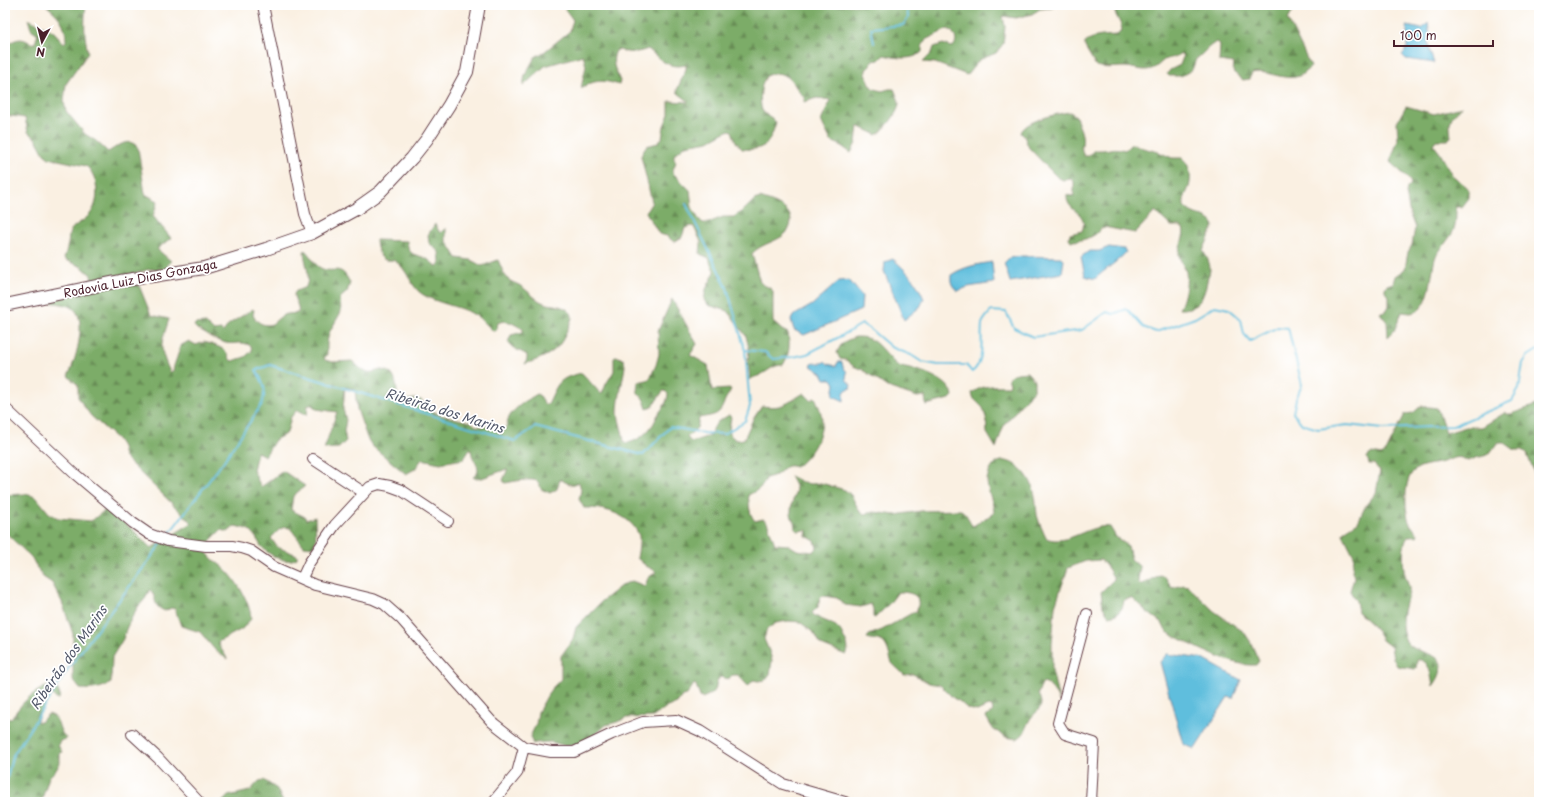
<svg xmlns="http://www.w3.org/2000/svg" width="1544" height="807" font-family="'Playpen Sans',sans-serif">
  <defs>
    <pattern id="forest-firs" width="22" height="20" patternUnits="userSpaceOnUse"><rect width="22" height="20" fill="#7bac67"/><path d="M5 1l3.5 6h-7zM16 11l3.5 6h-7z" fill="#678b55"/></pattern>
  </defs>
  <rect width="100%" height="100%" fill="#fff"/>
  <filter id="ink" filterUnits="userSpaceOnUse"><feTurbulence type="fractalNoise" baseFrequency=".025" numOctaves="2"/><feDisplacementMap in="SourceGraphic" scale="8" xChannelSelector="R" yChannelSelector="G"/><feConvolveMatrix kernelMatrix="1 2 1 2 8 2 1 2 1" color-interpolation-filters="sRGB"/></filter>
  <filter id="wash" filterUnits="userSpaceOnUse"><feTurbulence type="fractalNoise" baseFrequency=".012" numOctaves="4" result="noise"/><feDisplacementMap in="SourceGraphic" scale="16" xChannelSelector="R" yChannelSelector="G"/><feGaussianBlur stdDeviation="0.9" result="paint"/><feColorMatrix in="noise" values="0 0 0 0 0 0 0 0 0 0 0 0 0 0 0 0 0 1.4 0 .05"/><feComposite in="paint" operator="in"/></filter>
  <g filter="url(#wash)">
    <rect width="100%" height="100%" fill="#faf0e2"/>
    <!-- forest -->
    <path fill="url(#forest-firs)" stroke="#626649" d="M46 5H86C84 22 84 36 88 53L66 84 64 102 66 111 85 134 96 141 108 152C118 146 130 136 138 148L145 194 158 201 153 216 171 238 157 249 171 261 164 270 150 269 117 279 138 283 151 315 169 319C161 345 158 346 170 372L173 371C174 362 179 355 180 346L189 341 196 345 204 342C211 344 222 347 226 352 229 356 228 358 232 361L245 357 252 351 251 346C240 340 236 345 226 343 216 341 206 334 197 329L194 326 195 324 206 323 214 331 221 330 223 332 229 324 253 309 254 310 253 315C256 322 264 327 272 324 275 322 278 318 282 316 286 313 293 314 298 313 300 305 294 302 294 294L296 291 306 287C311 274 305 264 304 252L305 250C310 255 314 263 319 267 333 276 340 261 350 283L347 292 340 298 341 312 329 333 327 343V354L324 359 325 360 333 362 352 361C357 365 362 371 368 372 372 373 376 371 380 370 398 369 397 390 397 402L414 399 421 400 433 411 440 415 471 422 476 426 492 427 503 431C507 428 507 422 509 417 515 407 527 400 537 394L541 397 544 404H548C558 383 558 378 582 373L600 393 602 394 606 384 614 371V358L617 356 624 360 625 366C623 381 618 399 618 413 619 423 623 431 624 441L625 443C635 443 646 434 651 427 655 423 656 417 659 413 664 406 667 403 668 394L665 391H663L652 407 647 409C646 407 646 405 645 403 642 393 635 397 638 382L647 380 650 378 656 365 659 354 658 331 672 299 697 344 690 355 708 365 712 390 731 389C730 393 727 396 725 400 720 416 715 415 699 418L697 428 687 437 691 442 709 436 717 422 729 415 731 417 729 430 731 436 736 440 744 439 753 419 762 406C783 409 787 403 804 393L811 400 815 397C818 404 822 413 822 421 822 437 809 458 796 467 783 463 785 470 776 475 773 476 769 477 766 478 763 487 757 491 748 495 750 504 748 513 755 521L763 519 767 522 775 544 789 545 797 550 813 552 817 548 815 541 806 536 807 530 798 531 795 529C795 521 790 517 791 510 791 502 796 495 796 488L790 476 804 483 811 484 821 483 845 490 851 495 860 512 864 514 874 512 895 515 921 511 961 510C970 516 967 521 973 526L994 513C994 502 987 492 987 480 988 474 990 469 995 464 1008 453 1028 473 1032 485 1036 495 1036 505 1037 515 1039 523 1043 531 1046 538 1068 547 1089 523 1110 527L1116 537 1128 546 1131 559 1140 567 1138 580 1139 584H1142L1160 575 1166 578 1172 588 1184 585 1188 586 1214 611 1244 632 1250 641 1259 661 1256 665C1232 667 1194 646 1172 635L1166 631 1162 623 1147 612 1132 598 1124 600C1123 609 1119 615 1109 616L1103 607 1101 592 1114 579 1109 570 1101 560 1086 561 1068 568 1055 606 1052 644V670L1059 701C1055 693 1052 684 1042 683L1038 694C1046 710 1036 709 1029 721 1024 730 1027 733 1017 739L1006 737 993 729 986 717 993 711 992 707 988 706 977 711 968 709 959 701 953 698 940 685 929 683 913 674 904 675C901 671 895 667 892 663 889 656 889 648 883 642 879 639 872 640 867 638L869 635 882 630 912 613 916 612C917 609 919 604 918 601 918 593 905 592 898 592L889 604 875 618 873 617V609L871 604 861 607 845 605 837 598 823 596 820 598 818 607 812 613C819 621 832 621 839 629 842 632 843 636 845 640 848 645 849 650 846 655L821 645 815 634 800 622 788 621 776 623 767 629 764 639 770 653 772 661 770 674 765 680 758 681 753 680 748 686 738 675H733L728 679 720 677C711 688 723 690 702 698L700 697 696 685 694 684 687 695 682 696 677 703 665 708 653 717 626 718 617 722 606 725 588 741 579 745 566 746 551 742 535 743 533 744 530 737 536 724 538 712 551 689 561 679V656L573 639 576 627 603 600 622 585 632 581 645 586 648 578 656 572 654 570 646 566 637 558C638 552 640 542 639 536 632 515 604 507 584 508L579 499 581 490 579 482C572 487 567 483 560 479L557 489 550 493 541 489C540 486 540 484 538 482 534 477 511 482 505 483L503 480 507 471V469L482 478H474L473 477C483 470 475 464 472 455 472 453 471 451 470 449L464 459 440 463 422 459 415 469 406 474 372 446 367 438 357 409 355 389 345 387 343 409 346 420 344 431 346 441 339 448 324 449 337 412 316 409 312 405H308L307 415 297 410 291 417 287 433 275 440 265 456 257 452 253 470 261 487 283 471 305 486 293 496 291 510 305 517 306 520 315 517 316 541 313 547 304 546 290 528 285 527 280 529 271 538 277 547 297 555V558C285 565 269 555 261 546 258 541 255 535 250 531 247 528 240 527 235 526L228 532 221 530 210 541 206 551C211 560 221 564 228 572 238 583 251 604 251 619L242 629 218 642C219 648 225 653 227 659L215 650 200 632 181 626 175 609 171 608 165 611C150 605 159 598 150 590L145 599 137 608 127 627 123 639 112 657 111 683C100 689 92 690 80 689L73 680V634L62 602 52 583 43 577 37 568 32 558 5 532V495L25 494 36 497 49 513 58 518 91 521 108 508V506L151 548 192 523 124 457 122 447 117 439 91 416 83 405 78 397V385L68 376C75 363 87 322 75 310 69 303 56 304 48 302L92 284 91 275 82 267 64 259C65 254 67 249 68 244 69 240 68 236 70 232 73 225 81 223 86 218 101 207 100 177 86 166L49 158 44 154 36 139 28 132 25 118 5 115V45C12 42 18 37 25 40 30 42 31 44 35 43L38 34 31 29 28 19 53 31 64 43 66 41C66 23 59 16 46 5Z
      M562 5H646L660 8 663 5H1055L1052 8 1040 9 1032 14 1016 18 1003 16 1005 27 1003 44 996 53 979 60 967 75 935 63 923 62 932 53 934 47 943 44 952 47C959 43 955 32 948 29L925 40 922 47V52C912 61 896 58 884 55L879 60 872 61 869 68 866 69V74L872 88 882 91 889 89H894C896 94 899 99 899 104 898 114 884 130 877 135L858 126 856 143 851 153 840 145 831 141 821 121 831 100 817 98 804 102V97C797 92 793 78 784 75 779 73 773 73 768 75 760 80 759 102 762 110 765 115 772 119 776 122 770 143 766 151 742 149L736 142 732 131 729 130 709 141 686 145 674 155V158L676 162 673 170V173L690 190 692 207 698 218 703 223H708L723 217H734L745 209 754 200 760 198C771 202 791 207 791 221 790 242 763 240 752 254L760 282C763 286 769 286 773 291V322L782 330 788 333C790 345 790 354 783 365 773 365 770 370 762 374 758 377 754 376 750 380L748 360 749 349 746 336 728 311 708 305 704 300 706 289 715 272 711 265 709 258 700 254 701 242 694 227 692 226 685 228 682 237 674 242 667 236 659 234 646 212 652 202 641 156 646 146 658 143 662 138 664 126 669 114V101L688 102 687 100 678 93 677 90 686 69V65C668 69 661 60 648 49 637 53 628 54 617 49 610 61 615 69 620 81L619 85C604 80 596 79 581 88L586 66 583 55 545 66 523 86 525 75 535 57 544 52 570 31 573 20Z
      M1114 5H1296L1288 20 1311 67C1308 69 1304 73 1301 75 1287 83 1267 69 1252 73L1249 79 1243 80 1233 72 1234 63 1219 61 1220 45 1218 42C1209 44 1204 54 1196 59L1192 70 1181 76H1169L1167 74 1170 70 1180 65 1183 57 1181 53C1174 59 1171 57 1164 60 1161 62 1158 66 1154 68 1144 73 1134 67 1124 67 1114 67 1106 69 1096 66L1085 47V42C1094 35 1107 36 1117 35L1122 30C1121 20 1113 15 1114 5Z
      M1406 106 1434 114 1462 107C1449 117 1449 122 1451 137L1447 140H1436L1433 144 1440 153 1452 175 1467 187 1469 192V198L1462 207H1456C1456 228 1456 230 1443 246 1441 249 1438 253 1436 256 1430 271 1433 310 1411 313 1408 313 1404 312 1402 312L1394 331 1388 337 1387 322 1380 313 1381 312 1386 311 1389 306V296L1385 291V288L1387 285 1393 283 1395 276 1405 269 1408 252 1412 245 1415 228 1410 215 1406 194 1407 188 1411 184C1410 178 1396 168 1390 162L1398 140 1397 122Z
      M1070 112 1076 116C1077 123 1081 128 1082 135 1084 144 1079 147 1084 156H1089C1093 149 1096 150 1103 150 1113 149 1113 147 1125 150L1130 145 1134 144 1143 148 1159 152 1172 158H1182C1190 164 1192 178 1189 187 1186 195 1183 198 1184 206 1192 217 1211 215 1214 226L1203 251C1206 256 1210 262 1210 269 1210 273 1208 277 1207 281 1204 298 1198 310 1179 309 1184 301 1189 278 1185 269 1183 264 1180 261 1179 255 1178 246 1186 237 1183 228L1179 226H1171L1155 212 1135 233 1104 227C1100 228 1100 230 1097 233 1090 239 1079 241 1071 241L1069 238 1070 234 1082 231C1090 211 1065 212 1067 195L1072 196 1074 194V182L1071 179 1063 180 1057 177 1029 148 1024 136 1021 133C1023 121 1059 113 1070 112Z
      M435 224 440 233 446 228V240L457 258 471 260 482 266 498 260C501 266 503 274 508 279 511 282 515 283 519 285 528 290 534 299 544 303 553 306 562 304 570 312 574 316 571 321 569 326 560 351 549 356 525 364L527 359V355C519 350 513 350 508 342L511 335 523 332V329C515 325 506 318 498 323L496 330 494 332C488 326 481 318 473 314 459 306 435 303 422 294 410 286 408 269 395 261 392 259 390 261 386 260 379 259 376 246 376 240L407 241C409 258 416 253 427 259 431 261 434 265 437 267L440 262 439 252 429 243 428 235Z
      M855 337C874 336 878 346 890 358 893 361 896 365 899 366 906 369 914 369 920 371 932 375 951 383 953 396L950 399 926 405 925 396 917 397 887 387 863 370 853 366 846 360 840 359 837 353C841 342 845 341 855 337Z
      M1027 372 1034 380V389L1004 425 996 448 987 433 986 418 983 408 973 398 972 393C983 384 996 386 1009 386L1010 384 1008 378C1012 372 1020 373 1027 372Z
      M1539 404V486L1527 454 1522 450H1514L1504 443H1497C1486 461 1485 453 1468 461 1457 454 1454 459 1443 462 1432 465 1422 464 1414 471 1403 480 1405 509 1409 522 1411 526 1415 530 1418 534L1417 536C1414 536 1410 535 1408 537 1402 544 1403 562 1404 570 1405 577 1410 585 1409 591 1409 595 1407 600 1405 603 1402 615 1400 627 1405 639 1412 656 1444 650 1441 669 1440 676 1437 681 1433 686 1431 677 1430 658 1417 660L1416 668 1415 669 1397 666 1393 658 1391 647 1382 640 1375 628 1358 612 1356 601 1350 591 1354 577 1352 571 1354 556 1343 534 1344 531 1358 522 1366 505 1376 493 1380 471 1378 470 1374 464H1369L1367 457 1372 453 1381 455 1386 452 1405 414 1413 413 1421 406 1437 408 1446 433 1466 427H1482L1506 412V414H1511Z
      M49 686 58 690 60 695 59 699H56L53 695 50 696C45 706 39 710 37 722H40L48 714C58 716 57 722 61 731 62 734 65 736 66 739L60 741 58 745 62 752 60 753V763L56 770 49 777 41 802H5V718L11 719C21 704 32 691 49 686Z
      M264 780 277 789 283 802H222L228 796 250 791 259 781Z"/>
    <!-- water -->
    <path fill="#5fbedd" stroke="#546e84" d="M1428 23 1430 37 1428 42 1430 52 1434 63 1406 59 1402 55 1407 49V26L1422 29Z
      M1109 247 1124 249 1126 252C1119 261 1104 270 1095 279L1085 276 1081 257 1089 251H1099Z
      M1022 256 1061 257 1064 260 1062 273 1010 282 1004 263 1009 258Z
      M893 259C906 270 918 283 924 299L920 307 904 320 884 271 885 262Z
      M992 262 994 283 968 287 958 291C952 287 950 282 951 275 963 267 978 264 992 262Z
      M849 280 862 296 861 310 804 335 794 330 791 320 793 316 812 305 839 281Z
      M825 361 828 364 836 366 838 362H842L843 367 847 372 846 379 851 385 850 389H847L844 393V401L833 396 835 384 832 379H825L822 373 811 366 813 363H823Z
      M1167 654 1203 659 1241 680 1233 698 1228 697 1195 749 1183 744 1160 662Z"/>
    <g fill="none" stroke-linecap="round" stroke-linejoin="round">
      <!-- stream -->
      <path stroke="#5fbedd" stroke-width="2" d="M874 43 871 28 903 25 908 18 907 5
        M745 350 765 352 773 359 793 357 807 354 843 335 862 324 871 330 891 347 911 355 922 362 938 365H966L972 372C986 361 980 340 982 324 983 320 988 315 991 311L1006 312 1014 328 1033 337 1082 330 1107 312 1113 314 1127 309 1143 327 1156 332 1195 318 1215 306 1229 309 1241 319 1244 334 1250 341 1278 327 1288 328 1302 385 1296 399 1293 413 1302 424 1318 429 1347 425 1383 429 1453 426 1512 401 1519 389 1523 363 1528 356 1539 349
        M168 535 223 462 262 404C267 389 264 383 256 370L270 365 515 441 535 427 643 455 670 427 703 433 724 434 745 421 750 406 745 350 727 288 686 204
        M5 787 12 757 68 669 161 544"/>
    </g>
  </g>
  <g filter="url(#ink)">
    <g fill="none" stroke-linecap="round" stroke-linejoin="round">
      <defs>
        <path id="minor" d="M263 5 305 214 312 233
          M5 408 75 474 133 523 149 534 168 541 191 544 206 546H232L242 548 251 551 274 567 315 585 373 599 384 604 401 619 492 722 524 747 551 752H574L612 734 643 722 676 720 700 731 783 784 845 802
          M313 459 363 492
          M302 578 309 563 335 525 370 487 379 484 390 486 401 490 448 521
          M1087 614 1058 723 1065 734 1094 743 1091 802
          M132 734 158 758 199 802
          M493 802 517 773 524 747"/>
        <path id="major" d="M5 305 120 281 204 268 266 249 312 233 356 209 380 192 412 158 427 139 449 105 467 72 479 5"/>
      </defs>
      <!-- minor casing -->
      <use href="#minor" stroke="#643e46" stroke-width="12"/>
      <!-- major casing -->
      <use href="#major" stroke="#643e46" stroke-width="14"/>
      <!-- minor -->
      <use href="#minor" stroke="#fff" stroke-width="10"/>
      <!-- major -->
      <use href="#major" stroke="#fff" stroke-width="12"/>
    </g>
  </g>
  <g text-anchor="middle" dominant-baseline="central" stroke-width="3.5" stroke-linejoin="round" paint-order="stroke">
    <!-- street labels -->
    <g font-size="12" fill="#4a1f2b" stroke="#fff">
      <text transform="translate(140 278) rotate(-11)">Rodovia Luiz Dias Gonzaga</text>
    </g>
    <!-- water labels -->
    <g font-size="13" font-style="italic" fill="#515769" stroke="#fff">
      <text transform="translate(445 410) rotate(17)">Ribeirão dos Marins</text>
      <text transform="translate(68 657) rotate(-55)">Ribeirão dos Marins</text>
    </g>
  </g>
  <!-- margin -->
  <rect width="1544" height="807" fill="none" stroke="#fff" stroke-width="20"/>
  <!-- north arrow -->
  <g transform="translate(42 42) rotate(187)" stroke="#ffffff" stroke-width="3" paint-order="stroke">
  <path d="M0-3L7 15L0 10L-7 15Z" fill="#4a1f2b"/>
  <text y="-6" font-size="11" font-weight="bold" text-anchor="middle" fill="#4a1f2b">N</text>
  </g>
  <!-- scale -->
  <path d="M1394 40v6h99v-6" fill="none" stroke="#4a1f2b" stroke-width="2"/>
  <text x="1400" y="40" font-size="12" fill="#4a1f2b" stroke="#ffffff" stroke-width="3" paint-order="stroke">100 m</text>
</svg>
